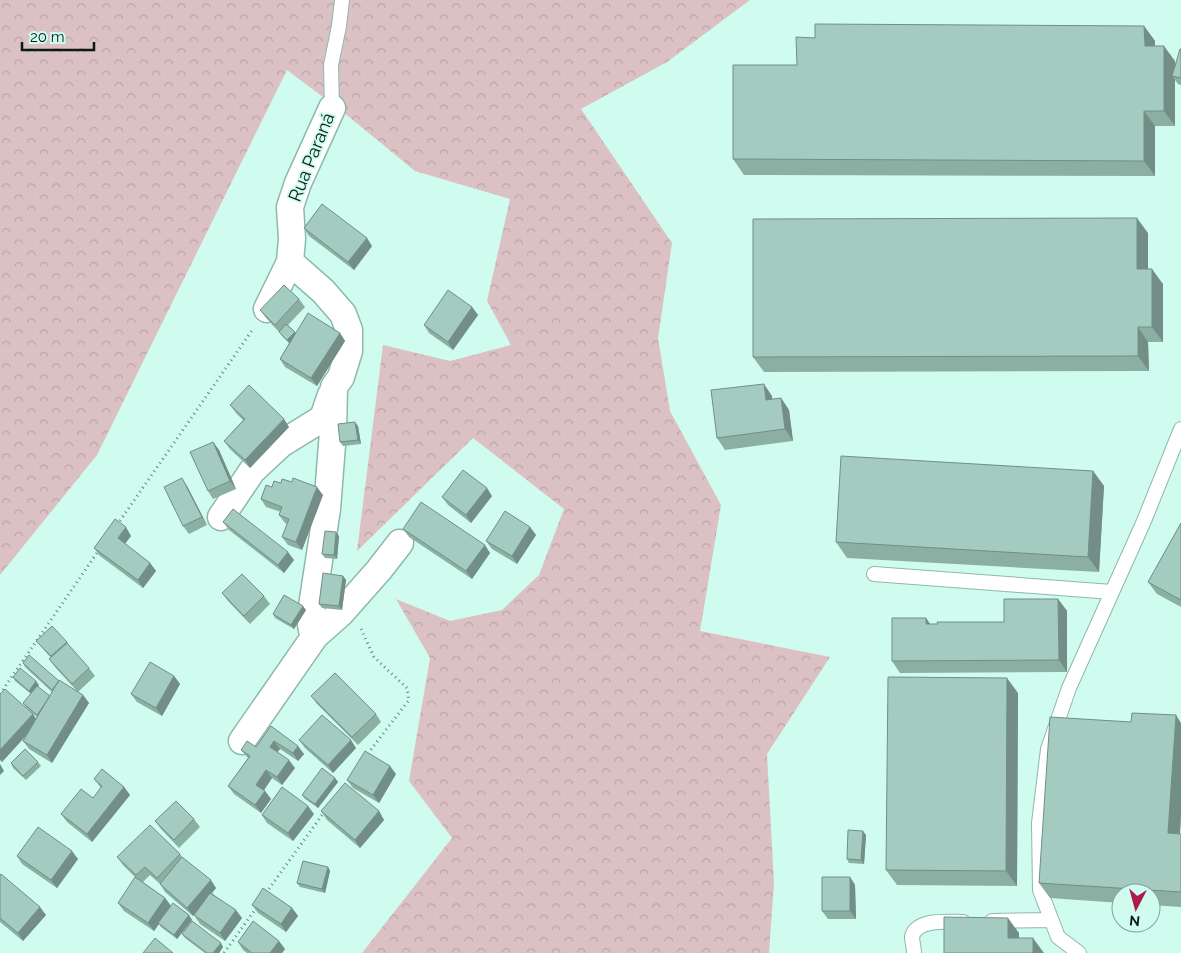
<svg xmlns="http://www.w3.org/2000/svg" width="1181" height="953" font-family="Raleway,sans-serif">
  <defs>
    <pattern id="forest-crowns" width="20" height="18" patternUnits="userSpaceOnUse" patternTransform="scale(1.25)"><rect width="20" height="18" fill="#dcc1c4"/><path d="M2 6a3 3 0 1 1 6 0M12 15a3 3 0 1 1 6 0" fill="none" stroke="#bba5a8"/></pattern>
  </defs>
  <rect width="100%" height="100%" fill="#cffcef"/>
  <!-- forest -->
  <path fill="url(#forest-crowns)" d="M0 0H750L667 62 581 109 672 243 658 338 670 411 721 505 700 631 830 657 767 754 774 883 769 953H362L452 838 409 781 430 658 396 599 450 621 502 610 539 575 564 509 473 438 357 551 383 345 450 361 511 345 487 301 510 199 415 171 343 112 287 70 97 455 0 575Z"/>
  <g fill="none" stroke-linecap="round" stroke-linejoin="round">
    <defs>
      <path id="lane" d="M332 108 331 65 339 26 342 0
        M874 574 1112 592
        M992 921 1051 920
        M914 953C914 948 912 941 912 937 916 918 949 922 963 922
        M1079 953 1058 937 1040 890 1039 823 1048 749 1069 688 1144 521 1181 429"/>
      <path id="street" d="M290 262 323 291 343 314 349 330V351L341 377 334 387 333 432 327 509 310 619 312 630 315 636
        M267 309 290 262 292 239 290 207 298 183 332 108
        M221 517 252 471 281 444 323 418 331 395
        M242 741 315 636 341 613 379 570 400 543"/>
    </defs>
    <!-- lane casing -->
    <use href="#lane" stroke="#8eb8ad" stroke-width="16"/>
    <!-- street casing -->
    <use href="#street" stroke="#8eb8ad" stroke-width="29"/>
    <!-- path -->
    <path stroke="#67857d" stroke-width="3" stroke-dasharray="1 4" stroke-linecap="butt" d="M117 525 253 329
      M361 629 374 657 407 688 409 700 366 756
      M0 694 99 550
      M266 893 325 811
      M224 953 257 907"/>
    <!-- lane -->
    <use href="#lane" stroke="#fff" stroke-width="14"/>
    <!-- street -->
    <use href="#street" stroke="#fff" stroke-width="26"/>
  </g>
  <!-- wall -->
  <path fill="#8cafa4" d="M1144 26 1155 41V46L1175 61V66L1181 49V85L1178 84 1175 80V126H1155V176L744 175 733 159 815 38Z
    M304 228 372 246 354 270 309 236Z
    M1148 233V269L1163 284V342H1148L1149 371 764 372 753 357Z
    M299 299 305 307 288 325 296 333H340L345 341 317 386 285 367 280 359 289 343 282 336 279 332 266 318 260 310Z
    M472 307 478 315 453 350 429 333 424 325Z
    M772 396V399L781 398 789 410 793 441 725 450 717 438Z
    M230 405 289 427 250 468 230 449 224 441 243 420 236 413Z
    M358 426 361 444 343 446 340 442Z
    M213 442 219 450 236 489 213 499 208 491Z
    M1093 471 1104 486 1099 572 847 558 836 542Z
    M281 483 323 495 302 550 288 545 282 537 287 524 285 523 279 515 281 512 266 507 261 499 272 487Z
    M187 486 207 525 189 534 183 526Z
    M492 496 471 523 448 505 442 497Z
    M223 522 294 560 284 573 229 530Z
    M1181 523V607L1157 594 1148 582Z
    M530 527 536 535 517 564 492 549 486 541Z
    M403 529 490 553 472 579 409 537Z
    M131 536 125 544 150 563 156 571 143 588 100 556 94 548Z
    M339 536 337 559 325 558 322 554Z
    M343 576 346 580 342 610 322 608 319 604Z
    M222 593 264 596 270 604 250 624 228 601Z
    M1058 599 1067 611V672L900 673 892 661 926 618 930 624 1004 622Z
    M306 610 294 629 275 618 273 614Z
    M36 641 67 642 69 646 89 668 95 676 78 692 83 695 89 703 52 763 29 749 23 741 27 735 2 762 0 760V694L33 714 36 719 37 717 26 707 23 703 31 694 15 681 13 677 39 685 38 687 50 696 52 692 25 667 23 663 77 691 55 667 49 659 51 658Z
    M174 676 180 684 162 716 137 702 131 694Z
    M1018 693 1017 886 897 885 886 870Z
    M311 696 376 714 381 722 358 745 317 704Z
    M1131 722 1181 723V815L1180 834H1181V907L1151 905V893H1121V903L1050 898 1039 883Z
    M271 726 304 754 298 761 280 749 277 752 295 768 282 785 272 778 264 790 271 799 261 813 234 794 228 786 248 758 241 750 256 747Z
    M299 740 356 748 333 773 305 748Z
    M38 762 41 766 26 780 13 768 11 763Z
    M396 774 379 803 353 788 347 780Z
    M335 778 338 782 318 808 305 799 302 795Z
    M94 779 124 787 130 795 92 842 67 822 61 814 93 798 101 788Z
    M321 811H379L384 820 360 848 327 820Z
    M314 814 293 841 267 823 262 815Z
    M194 819 200 827 179 848 161 829 155 821Z
    M866 835 864 864 849 863 847 859Z
    M180 854 182 857 216 888 212 893 242 918 225 941 200 924 194 915 199 908 193 916 165 892 160 884 150 875 143 882 165 898 171 906 189 915 192 920 177 939 161 927 159 924 154 931 124 911 118 903 136 878 123 865 117 857Z
    M17 856 78 859 57 888 22 864Z
    M328 867 330 871 325 893 300 887 297 883Z
    M0 875 46 915 23 941 0 922Z
    M850 877 855 885 856 919H828L822 911Z
    M252 905 292 908 298 916 286 932 258 913Z
    M182 934 223 947 219 953H205L185 938Z
    M238 942 285 949 282 953H247L243 950Z"/>
  <!-- shaded-wall -->
  <path fill="#728e86" d="M1144 26 1155 41V61L1145 46Z
    M1164 46 1175 61V77L1172 76 1175 80V126L1164 111Z
    M1144 111 1155 126V176L1144 161Z
    M1137 218 1148 233V284L1137 269Z
    M367 238 372 246 354 270 348 262Z
    M1152 269 1163 284V342L1152 327Z
    M472 307 478 315 453 350 448 342Z
    M1138 327 1148 342 1149 371 1138 356Z
    M295 332 298 336 290 344 287 340Z
    M340 333 345 341 317 386 311 378Z
    M764 384 772 396 774 412 766 400Z
    M781 398 789 410 793 441 785 429Z
    M284 419 289 427 250 468 245 460Z
    M355 422 358 426 361 444 358 440Z
    M213 442 219 450 236 489 230 481Z
    M1093 471 1104 486 1099 572 1088 557Z
    M182 478 187 486 207 525 202 517Z
    M317 487 323 495 302 550 296 542Z
    M487 488 492 496 471 523 466 515Z
    M126 527 131 536 123 546 118 538Z
    M530 527 536 535 517 564 512 556Z
    M336 532 339 536 337 559 334 555Z
    M485 545 490 553 472 579 466 571Z
    M288 552 294 560 284 573 278 565Z
    M150 563 156 571 143 588 138 580Z
    M343 576 346 580 342 610 339 606Z
    M1058 599 1067 611V672L1059 660Z
    M303 606 306 610 294 629 291 625Z
    M926 618 934 630 926 624Z
    M174 676 180 684 162 716 156 708Z
    M1007 678 1018 693 1017 886 1006 871Z
    M36 681 39 685 32 695 29 691Z
    M83 695 89 703 52 763 47 755Z
    M33 714 38 722 2 762 0 759V750Z
    M1176 715 1181 723V815L1179 848 1168 833Z
    M351 740 356 748 333 773 328 765Z
    M274 741 280 749 275 755 270 747Z
    M298 746 304 754 298 761 293 753Z
    M289 760 295 768 282 785 277 777Z
    M0 764 4 771 0 775Z
    M390 766 396 774 379 803 373 795Z
    M266 770 272 778 262 793 256 785Z
    M335 778 338 782 318 808 315 804Z
    M124 787 130 795 92 842 87 834Z
    M265 791 271 799 261 813 255 805Z
    M308 806 314 814 293 841 288 833Z
    M379 811 384 820 360 848 355 840Z
    M863 831 866 835 864 864 861 860Z
    M72 851 78 859 57 888 51 880Z
    M328 867 330 871 325 893 322 889Z
    M850 877 855 885 856 919 850 911Z
    M211 880 216 888 193 916 187 908Z
    M165 898 171 906 154 931 148 923Z
    M40 907 46 915 23 941 18 933Z
    M292 908 298 916 286 932 281 924Z
    M236 910 242 918 225 941 220 933Z
    M189 915 192 920 177 939 174 935Z
    M1008 918 1019 933V953L1008 938Z
    M1033 938 1044 953H1033Z
    M279 941 285 949 282 953H270Z
    M221 943 223 947 219 953H213Z"/>
  <!-- building -->
  <path fill="#a3cbbf" stroke="#728e86" d="M815 24 1144 26 1145 46H1164V111H1144V161L733 159V65H797L796 37 815 38Z
    M1180 49H1181V78L1172 76Z
    M322 204 367 238 348 262 304 228Z
    M1137 218V269H1152V327H1138V356L753 357V219Z
    M284 285 299 299 275 325 260 310Z
    M448 290 472 307 448 342 424 325Z
    M308 313 340 333 311 378 280 359Z
    M286 324 295 332 287 340 279 332Z
    M764 384 766 400 781 398 785 429 717 438 711 390Z
    M249 385 284 419 245 460 224 441 245 419 230 405Z
    M355 422 358 440 340 442 338 424Z
    M213 442 230 481 208 491 190 452Z
    M841 456 1093 471 1088 557 836 542Z
    M463 470 487 488 466 515 442 497Z
    M182 478 202 517 183 526 164 487Z
    M293 478 317 487 296 542 282 537 289 519 279 515 282 507 261 499 266 485 272 487 274 481 281 483 282 479 292 482Z
    M421 502 485 545 466 571 403 529Z
    M233 509 288 552 278 565 223 522Z
    M505 511 530 527 512 556 486 541Z
    M115 519 126 527 118 538 150 563 138 580 94 548Z
    M1181 523V600L1148 582Z
    M325 531 336 532 334 555 322 554Z
    M323 573 343 576 339 606 319 604Z
    M242 574 264 596 244 616 222 593Z
    M284 595 303 606 291 625 273 614Z
    M1004 599H1058L1059 660 892 661V618H926V624H938L937 622H1004Z
    M52 626 67 642 51 656 36 641Z
    M67 643 89 668 72 684 49 659Z
    M29 655 59 681 52 690 23 663Z
    M150 662 174 676 156 708 131 694Z
    M20 668 36 681 29 691 13 677Z
    M335 673 376 714 352 737 311 696Z
    M888 677 1007 678 1006 871 886 870Z
    M59 680 83 695 47 755 23 741Z
    M37 686 50 696 42 708 37 715 23 703Z
    M5 689 33 714 0 750V694Z
    M1132 713 1176 715 1168 833 1181 834V892L1039 883 1050 717 1131 722Z
    M322 715 351 740 328 765 299 740Z
    M271 726 298 746 293 753 274 741 270 747 289 760 277 777 266 770 256 785 265 791 255 805 228 786 250 756 241 750 247 741 256 747Z
    M25 749 38 762 23 776 11 763Z
    M365 751 390 766 373 795 347 780Z
    M322 768 335 778 315 804 302 795Z
    M102 769 124 787 87 834 61 814 81 789 93 798 102 786 94 779Z
    M345 783 379 811 355 840 321 811Z
    M282 787 308 806 288 833 262 815Z
    M176 801 194 819 174 840 155 821Z
    M150 825 180 854 157 878 145 867 136 875 117 857Z
    M38 827 72 851 51 880 17 856Z
    M848 830 863 831 861 860 847 859Z
    M182 857 211 880 187 908 160 884Z
    M303 861 328 867 322 889 297 883Z
    M1 874 40 907 18 933 0 918V875Z
    M135 877 165 898 148 923 118 903Z
    M822 877H850V911H822Z
    M263 888 292 908 281 924 252 905Z
    M210 893 236 910 220 933 194 915Z
    M173 903 189 915 174 935 158 923Z
    M944 917 1008 918V938H1033V953H944Z
    M192 921 221 943 213 953H207L182 934Z
    M253 921 279 941 270 953H252L238 942Z
    M155 938 173 953H143Z"/>
  <g text-anchor="middle" dominant-baseline="central" stroke-width="4" stroke-linejoin="round" paint-order="stroke">
    <!-- street labels -->
    <g font-size="18" fill="#0a1b17" stroke="#cffcef">
      <text transform="translate(311 157) rotate(-68)">Rua Paraná</text>
    </g>
  </g>
  <!-- north arrow -->
  <g transform="translate(1136 908) rotate(186)"><circle r="24" fill="#cffcef" stroke="#80a299"/>
  <path d="M0-4L9 19L0 12L-9 19Z" fill="#ad1a4b"/>
  <text y="-8" font-size="14" font-weight="bold" text-anchor="middle" fill="#0a1b17">N</text>
  </g>
  <!-- scale -->
  <path d="M22 42v8h72v-8" fill="none" stroke="#0a1b17" stroke-width="2.5"/>
  <text x="30" y="42" font-size="15" fill="#0a1b17" stroke="#cffcef" stroke-width="4" paint-order="stroke">20 m</text>
</svg>
